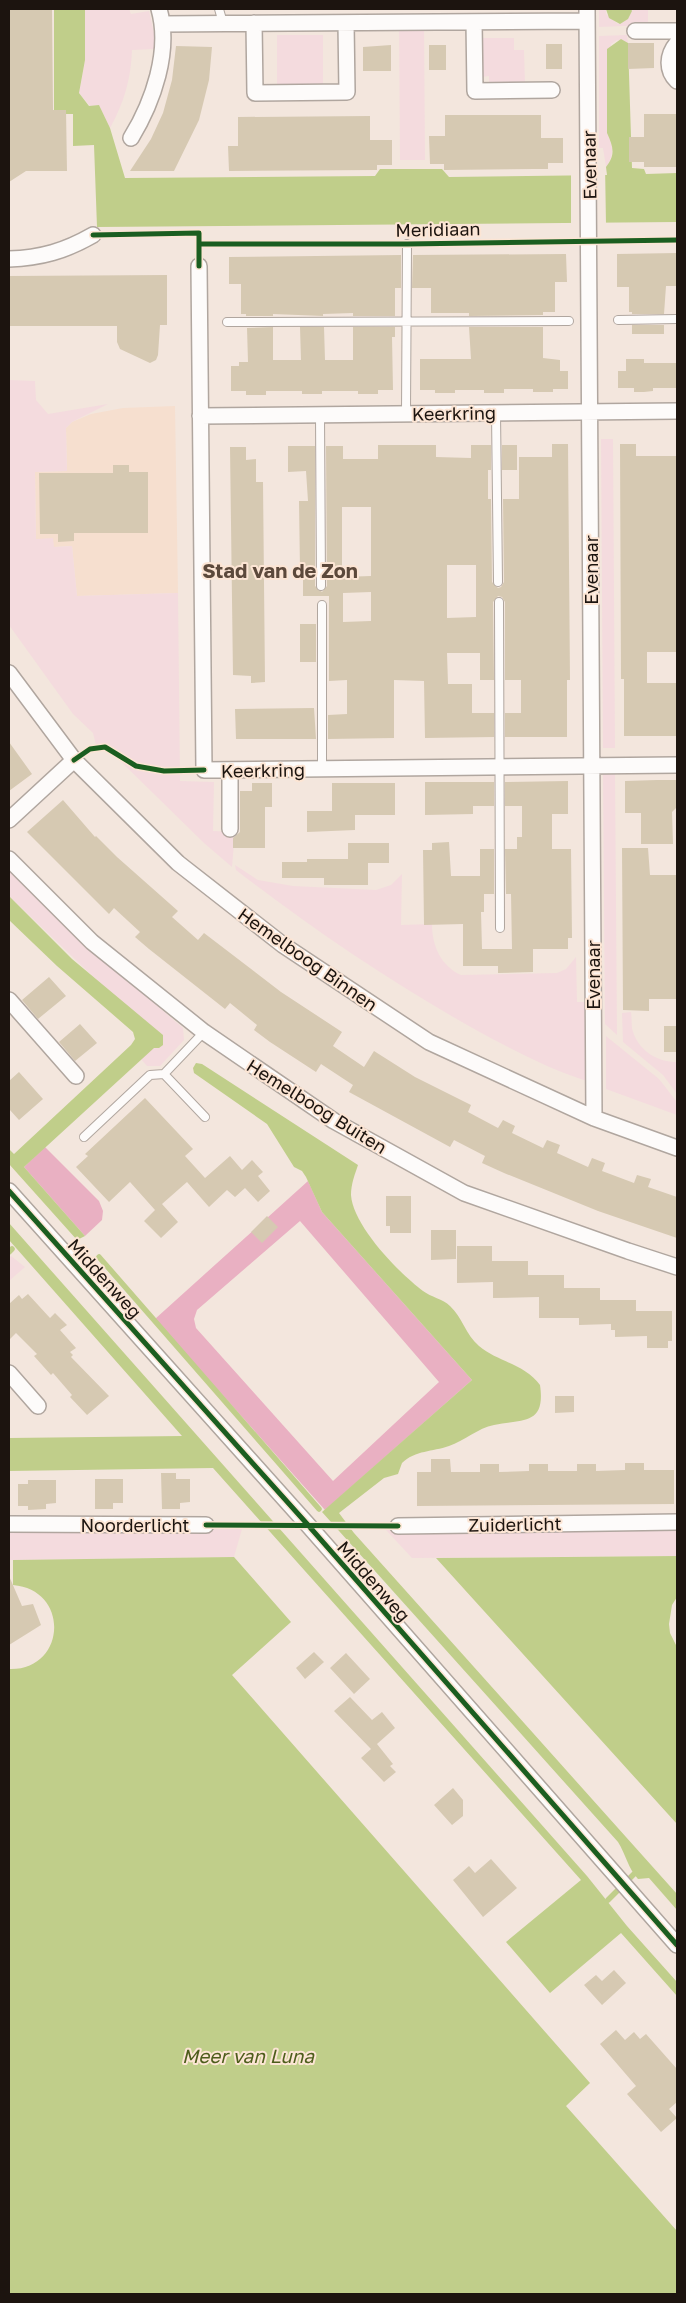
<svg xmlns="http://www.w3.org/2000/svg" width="686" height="2303" font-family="'Golos Text',sans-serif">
  <rect width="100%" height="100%" fill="#f3e6dd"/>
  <!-- built -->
  <path fill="#f6dfcf" d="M175 406 178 593 77 596 72 546 53 547 36 539 35 472 67 471 66 428 72 422 91 414 123 408Z"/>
  <!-- green -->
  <path fill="#f4dbde" d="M85 9H129L131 14 149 11 154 33V49L132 50C131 79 124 103 110 128L99 105 90 106 79 93 85 60Z
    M599 9H606V14L618 24 632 11 631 9H648V25L599 27Z
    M399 22H424L425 160H400Z
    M277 35H323V84L277 85Z
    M627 35 628 43 617 40 611 44 607 133C613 146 615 154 606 167L603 148H599V36Z
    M481 38H514V50H524L525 85H489V76L482 77Z
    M9 380 35 381 36 400 48 414 108 404 72 422 66 428 67 471 35 472 36 539 53 538 54 547 72 546 77 596 178 593 180 781 214 782 213 831 235 832 232 867 204 843 105 746 96 745 93 733 73 714 9 625Z
    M601 439H613L615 748H603Z
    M603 774H615L617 1035 605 1024Z
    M235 865 258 880 293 886 376 890 391 885 402 874 401 925 432 924C432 946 441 966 461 975L557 973 566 969 576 957 577 1002H590V1082C550 1070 513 1050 476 1030 392 983 312 929 236 870Z
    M9 870 67 929 183 1028 184 1040 160 1066H147L141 1059 154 1047 103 986 9 896Z
    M631 1012C632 1018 631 1026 633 1032 640 1052 658 1062 677 1062V1094L663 1075 623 1042 622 1013Z
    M606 1036 659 1079 677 1102V1115L606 1089Z
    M11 1256 25 1267 9 1281V1258Z
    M677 1528V1556L412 1558 386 1530Z
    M242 1529 234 1557 9 1560V1531Z"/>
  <!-- forest -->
  <path fill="#e9b0c2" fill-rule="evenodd" d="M45 1147 99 1201 103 1211 102 1220 85 1236 24 1167Z
    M308 1181 322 1212 472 1380 325 1510 155 1319ZM300 1221 439 1382 333 1481 196 1328 194 1319 197 1310Z"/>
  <!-- water -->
  <path fill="#c0ce8a" d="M54 9H85V60L79 93 89 106 99 105 110 128 125 178 375 176 380 169H442L449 177 607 175 606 167C616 155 613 146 607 133V49L621 39 628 43 632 168 644 169 646 174 677 173V222L97 227 94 145 73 146V114H54Z
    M606 9H631L632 11 628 19 620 24 609 18Z
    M9 896 72 959 163 1035V1045L159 1048H154L24 1167 85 1236 77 1240 9 1164V1149L14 1154 131 1045 135 1039 133 1032 57 966 9 920Z
    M196 1063 202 1064 358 1165C355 1174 351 1184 351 1195 353 1226 399 1273 423 1291 431 1297 443 1299 450 1306 462 1317 466 1335 479 1346 498 1362 525 1364 540 1385 546 1426 522 1419 494 1425 478 1428 464 1441 449 1446 432 1452 416 1450 402 1463L398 1474 384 1478 339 1513 354 1533 677 1894V1910L649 1878 638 1879C628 1868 626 1855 618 1842L322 1512 472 1380 322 1212 306 1177 302 1171 294 1167 267 1124 194 1073 193 1068Z
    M9 1223 587 1876 627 1926 677 1982V1996L621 1933 550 1993 506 1942 581 1880 213 1468 9 1471V1438L182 1436 9 1240Z
    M677 1556V1597L672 1605 669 1624 670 1633 677 1647V1824L436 1558Z
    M234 1557 291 1622 232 1675 590 2083 566 2106 677 2231V2294H9V1669C66 1671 71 1590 13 1585V1560Z"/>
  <!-- pier -->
  <path fill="#f3e6dd" d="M605 164 606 225H571V173H604Z"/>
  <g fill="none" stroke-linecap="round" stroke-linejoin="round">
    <!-- stream -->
    <path stroke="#c0ce8a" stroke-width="5.5" d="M9 1252 12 1249
      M99 1257 319 1509
      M608 1900 634 1874"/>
  </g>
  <!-- building -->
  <path fill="#d6c9b2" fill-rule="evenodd" d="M12 9H52L53 110H66L67 171H26L9 182V10Z
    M628 43H654V68L628 69Z
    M546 44H562V69H546Z
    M391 45V71H363V47Z
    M429 45H446V70H429Z
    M176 46 212 47 209 80 199 120 174 171H130L151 139 163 113 172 80Z
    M644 114H677V167H644V162H629V137H644Z
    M445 115H541V138H563V163H548V169H534L444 170V164H430L429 136H445Z
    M370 116V140H392V165H377V170L229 171 228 146H238V117Z
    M677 253V286H666L664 314H632V312H629V287H617V254Z
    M566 254 567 282H555V312H543V315L469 316V313H431V288H412L413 255Z
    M401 255V288H395V316H353V313L323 314V316L273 314V316H246V314H241V284H229V257Z
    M167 275V325H160L158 355 156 360 150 363 120 349 117 342V326H9V276Z
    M632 325H664V334H632Z
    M273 327V360H301L300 327H324L325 360H353V327H395V337H392L393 390H378V394H358V391H322V394H302V391H266V395H246V391H231V366H239V362H248L247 328Z
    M469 327H543V358L560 360V371H568V389H553V392H533V389H504V393H484V390H455V393H435V390H420V359H471Z
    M626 359H644V363H677V388H653V391L644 392H634V388H618V371H626Z
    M552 444H568L570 680H567V737H505V713H521V680H505V602L502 597 498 596 493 602 494 680H480V653H447L448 684H472V713H494V737L425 738 424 681 394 680V738L328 739V715L347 714V680L329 681V596H303V569H300L299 501H308L306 471 288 472V446H315V586L322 592 327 586 326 446H343V459H378V445H436V457L471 458V445H491V470H488V499H491L492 582 498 588 501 587 504 582 503 499H519V457H552ZM342 507H371V576L342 577ZM447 565H476V617L447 618ZM371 592V621L343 622V593Z
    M620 444H636V456H677V652H647V683H677V736H624V679H621Z
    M502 445H517V470H502Z
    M230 447H246V460L256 459V482H263L265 682 251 683V676L233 675Z
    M113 465H129V472H148V533H74V541L58 542V534H40L39 473H113Z
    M300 624H316V662H300Z
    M314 708 316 739H236L235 709Z
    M9 742 32 774 9 791Z
    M657 780H677V807L672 812 673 844H641V813H625V781Z
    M568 781V814H552V849H571L572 938H568V949H533V972L498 973V966H463V924L424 925 423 850H432V843L449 842 451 876H480V849H494V894H484V912H481L482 949H512L511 894H506L505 849H517V837H522V806H505V782Z
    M425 782H494V806H473V814L425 815Z
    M252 783H272V807H265V848H233V838L240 832V791H252Z
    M332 783H395V815H355V830L307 832V811H332Z
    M63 800 95 837 96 836 117 857 178 911 172 917 198 940 204 933 281 992 342 1032 333 1046 364 1067 374 1051 415 1077 471 1105 468 1112 498 1128 503 1120 515 1126 512 1133 543 1148 547 1140 560 1145 557 1153 588 1167 592 1158 605 1163 602 1171 634 1183 637 1175 651 1179 648 1187 677 1197V1238L598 1211 504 1173 482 1163 485 1156 454 1140 450 1147 349 1092 353 1085 321 1064 316 1072 270 1042 254 1030 257 1025 230 1003 225 1009 149 949 135 937 140 932 114 908 109 914 27 832Z
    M348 843H389V863H368V885H324V878H282V862H307V859H348Z
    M622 848H648L650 875H677V999H649V1011L623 1010Z
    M49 977 66 996 38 1019 22 1000Z
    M80 1024 97 1043 75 1061 59 1042Z
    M664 1026H677V1052H664Z
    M19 1072 43 1099 19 1120 9 1109V1081Z
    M145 1098 193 1149 185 1156 205 1178 230 1156 242 1170 252 1160 263 1172 258 1176 270 1191 258 1202 245 1188 235 1197 227 1190 209 1207 187 1182 162 1204 178 1222 161 1238 144 1221 155 1210 130 1182 109 1202 76 1167 88 1156 85 1154Z
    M386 1196H411V1233H390V1226H386Z
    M267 1216 278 1227 262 1243 251 1232Z
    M431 1230H456V1259L431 1260Z
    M457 1246H492V1261H528V1275H564V1288H600V1300H636V1311H672V1341H668V1348H647V1336L615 1337V1330H611V1324L579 1325V1318H539V1297L493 1298V1282L457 1283Z
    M28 1294 50 1318 55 1313 67 1325 60 1330 76 1348 70 1352 73 1355 71 1357 109 1396 87 1415 70 1397 72 1395 53 1373 51 1375 34 1356 37 1354 16 1333 9 1340V1304L19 1295 22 1299Z
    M555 1396H574V1412L555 1413Z
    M431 1459H450L451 1472H480V1464H499V1472L529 1471V1464H548V1471H577V1464H596V1471L625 1470V1463H644V1470H674V1504L417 1506V1472H431Z
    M161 1473H176V1479H190V1502L180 1503V1509H162Z
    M95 1479H123V1503H113V1509H95Z
    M28 1480H56V1503L46 1504V1509L28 1510V1506H18V1484H28Z
    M9 1576 22 1606 33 1604 41 1625 9 1645Z
    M314 1652 324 1662 305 1679 296 1668Z
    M346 1653 370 1679 354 1694 330 1668Z
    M350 1697 372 1720 382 1712 395 1728 377 1744 393 1764 390 1766 396 1772 384 1782 361 1758 371 1749 334 1711Z
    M453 1788 463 1800V1816L452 1825 434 1805Z
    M491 1859 517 1888 483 1917 453 1880 469 1866 475 1873Z
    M614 1970 626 1983 602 2005 584 1985 596 1975 602 1981Z
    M616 2030 625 2040 634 2032 640 2039 646 2034 677 2069V2102L669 2109 677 2118 661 2132 627 2094 636 2086 600 2044Z"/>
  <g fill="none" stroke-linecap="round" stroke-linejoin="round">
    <defs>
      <path id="service" d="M219 9 223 23
        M618 320 677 319
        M227 322 569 321
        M406 413 407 244
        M496 413 498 582
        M320 414 321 586
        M499 602 500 928
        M322 605V769
        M204 1032 164 1074 205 1117
        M84 1137 150 1075 164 1074"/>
      <path id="minor" d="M587 9 594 1118
        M474 22 475 91 552 90
        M254 23 255 93 347 92 346 23
        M164 24 587 21
        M635 31H677
        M677 43C667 55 666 70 677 81
        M131 138C153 102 171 51 159 9
        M9 259C41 258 65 251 93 235
        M199 266 204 770 677 765
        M200 416 677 411
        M9 673 74 760 178 863 283 945 429 1042 594 1118 677 1148
        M230 770V829
        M9 820 74 760
        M9 859 92 942 204 1032 334 1121 464 1193 628 1251 677 1267
        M9 1000 76 1076
        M9 1191 308 1525 677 1945
        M9 1373 38 1406
        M9 1524 206 1525
        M398 1526 677 1522"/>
    </defs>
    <!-- service casing -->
    <use href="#service" stroke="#b0a69f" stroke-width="10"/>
    <!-- minor casing -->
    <use href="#minor" stroke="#b0a69f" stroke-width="18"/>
    <!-- service -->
    <use href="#service" stroke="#fdfbfa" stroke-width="8"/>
    <!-- minor -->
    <use href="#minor" stroke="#fdfbfa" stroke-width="15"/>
    <defs>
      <path id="cycleway" d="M93 235 199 233V266
        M199 244H407L677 240
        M74 760 90 749 105 747 136 766 164 771 204 770
        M9 1191 308 1525 677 1945
        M206 1525 398 1526"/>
    </defs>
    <!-- cycleway casing -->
    <use href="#cycleway" stroke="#fce5d4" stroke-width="8"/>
    <!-- cycleway -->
    <use href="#cycleway" stroke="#1b5e20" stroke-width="5"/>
  </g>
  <g text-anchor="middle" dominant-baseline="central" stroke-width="4" stroke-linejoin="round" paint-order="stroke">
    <!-- street labels -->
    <g font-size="18" fill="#1c140f" stroke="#fce5d4">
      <text transform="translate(589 165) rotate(-91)">Evenaar</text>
      <text transform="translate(438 229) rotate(-1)">Meridiaan</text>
      <text transform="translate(454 413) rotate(-1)">Keerkring</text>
      <text transform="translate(591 570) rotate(-90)">Evenaar</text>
      <text transform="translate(263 770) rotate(-1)">Keerkring</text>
      <text transform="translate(308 959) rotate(35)">Hemelboog Binnen</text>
      <text transform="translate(593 975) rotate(-90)">Evenaar</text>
      <text transform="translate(317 1106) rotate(32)">Hemelboog Buiten</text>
      <text transform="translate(105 1278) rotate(48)">Middenweg</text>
      <text transform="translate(515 1524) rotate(-1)">Zuiderlicht</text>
      <text x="135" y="1525">Noorderlicht</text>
      <text transform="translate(374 1581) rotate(49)">Middenweg</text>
    </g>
    <!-- water labels -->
    <g font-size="19" font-style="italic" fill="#4d5d1b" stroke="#fce5d4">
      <text x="248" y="2055">Meer van Luna</text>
    </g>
    <!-- quarter labels -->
    <g font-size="20" font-weight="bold" fill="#5c493b" stroke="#fce5d4">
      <text x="280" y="570">Stad van de Zon</text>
    </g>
  </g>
  <!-- border -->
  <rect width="686" height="2303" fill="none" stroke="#1c140f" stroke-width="20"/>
</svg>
